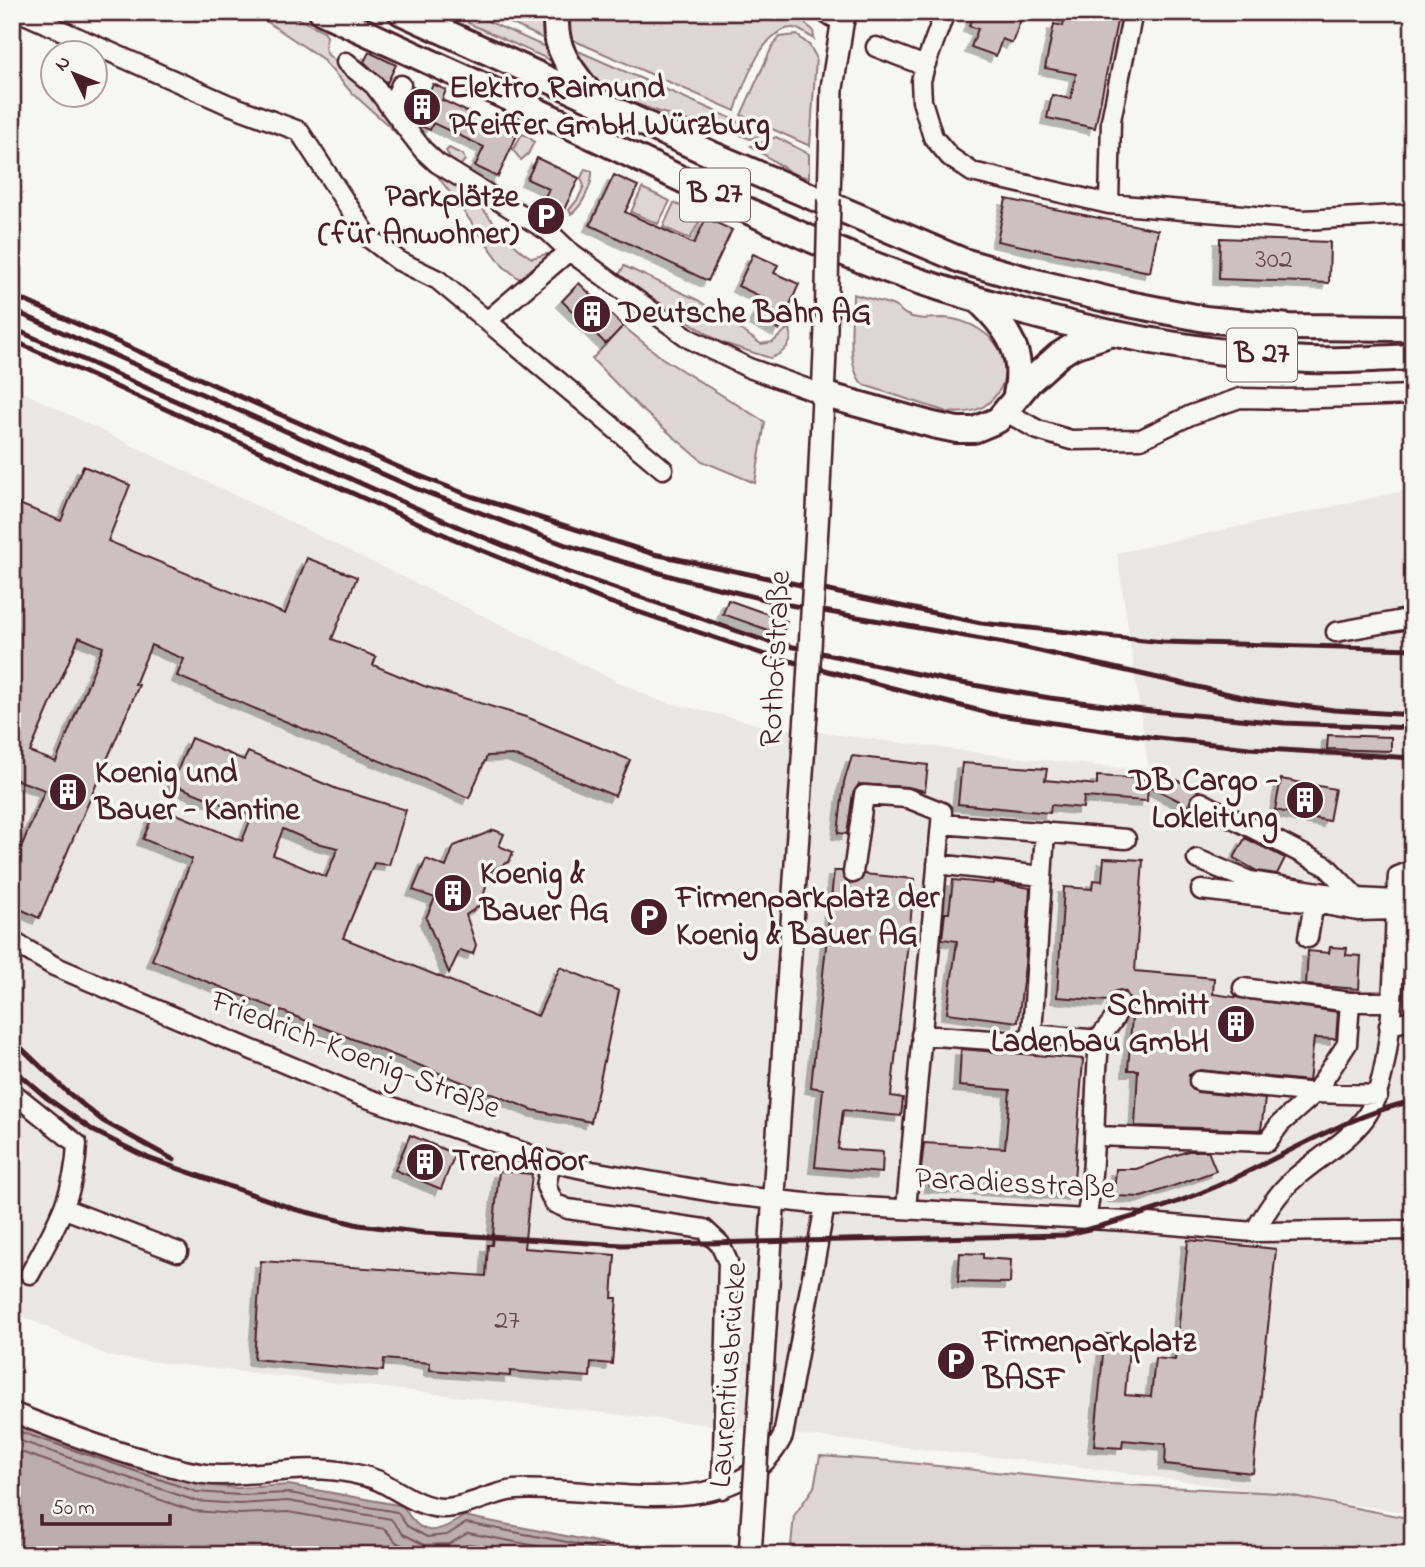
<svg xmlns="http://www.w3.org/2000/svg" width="1425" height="1567" font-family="'Indie Flower',sans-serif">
  <defs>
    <filter id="shadow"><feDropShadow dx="-6" dy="6" stdDeviation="0" flood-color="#0004"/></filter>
  </defs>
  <rect width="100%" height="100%" fill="#f6f6f2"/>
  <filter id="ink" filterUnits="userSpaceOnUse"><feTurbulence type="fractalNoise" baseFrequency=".0143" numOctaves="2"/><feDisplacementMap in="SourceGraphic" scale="14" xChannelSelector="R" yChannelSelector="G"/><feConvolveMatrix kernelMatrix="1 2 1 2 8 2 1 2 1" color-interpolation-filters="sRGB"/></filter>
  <g filter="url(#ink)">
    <!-- built -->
    <path fill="#e9e6e3" d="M12 387 654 699 761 725 1011 757 1149 771 1117 553 1413 489V1513L1082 1467 111 1357 12 1311Z"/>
    <!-- green -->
    <path fill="#ddd6d5" stroke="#947a80" stroke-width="2" d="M259 12H284L324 31 327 36 325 48 328 55 354 76 468 188C481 208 511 247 532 258L547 254 549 257 531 276 521 280 503 266 437 175 389 126 352 93 321 58 260 17Z
      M497 12H549L550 39H544L496 16Z
      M567 12H800L798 18 813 30 814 39C808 35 800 29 794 28 763 26 742 88 735 111L566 37Z
      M484 16 485 20 552 50 555 59 552 61 468 23 470 18Z
      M797 35 810 46 816 57 810 146 741 115 772 47 780 37Z
      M569 47 731 118 728 127 713 120 710 128C678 116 614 103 591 77 583 68 576 57 569 47Z
      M737 121 766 134 750 139 733 132Z
      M522 134 528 136 534 142 528 154 521 160 513 150Z
      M776 137 809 154V178L792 173 751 146Z
      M449 148 463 155 465 160 460 166H454L448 160 449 156 446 151Z
      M585 169 592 171C593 184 582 207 571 214L569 210 578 199 584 186 581 178Z
      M642 188 670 201 658 224 631 212Z
      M674 203 702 216 690 239 663 227Z
      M624 266 698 300 761 344 773 342 789 327C796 341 784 354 770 358L720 342 622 278 619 275Z
      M853 294C866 298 881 301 894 306 899 308 902 313 907 315 918 321 932 318 944 318 967 319 995 334 1003 357 1007 370 1006 381 998 392 986 411 968 414 947 412L864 385C845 370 853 317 853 294Z
      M623 326 662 358 765 422 755 483 702 461 640 408 592 359Z
      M820 1456 890 1461 1110 1484 1278 1493 1413 1519V1555H790L794 1516 814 1487Z"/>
    <!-- water -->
    <path fill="#bbadae" stroke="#8e747a" stroke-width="2" d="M12 1421 199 1485 238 1488 289 1485 403 1506C421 1538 436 1535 464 1516L606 1544 624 1555H12Z"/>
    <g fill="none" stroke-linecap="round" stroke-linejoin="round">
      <!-- shore -->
      <path stroke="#77585f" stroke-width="2" d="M12 1429 197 1492 238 1495 289 1493 397 1512 407 1526 427 1537 447 1535 466 1523 562 1541 603 1550 610 1555
        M12 1438 196 1501 238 1504 288 1501 391 1519 403 1534 425 1545 449 1544 468 1533 584 1555
        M12 1449 193 1511 238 1514 288 1512 385 1529 396 1542 420 1555
        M448 1555 470 1544 531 1555"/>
    </g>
    <!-- building -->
    <path fill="#ccc1c0" stroke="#4a1f2b" stroke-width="2" fill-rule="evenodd" filter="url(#shadow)" d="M974 12H1024L1012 43 1002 39 996 56 971 47 978 29 969 26Z
      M1066 12H1119L1095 128 1047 118 1052 95 1071 99 1076 74 1045 68 1054 24 1063 26Z
      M369 52 396 65 387 83 364 62Z
      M433 84 446 90 442 100 517 135 498 177 475 166 484 147 433 123 430 130 418 125 404 107 413 87 429 94Z
      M537 158 579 178 561 216 540 206 549 189 527 179Z
      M614 175 638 186 625 212 660 228 694 244 706 218 732 230 708 281 590 225Z
      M1006 199 1158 230 1150 272 997 241Z
      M1220 238 1330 242 1329 283 1219 279Z
      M753 254 778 265 774 273 799 284 779 330 754 319 764 298 738 286Z
      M579 283 623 326 606 344 562 301Z
      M83 466 130 485 108 541 285 614 307 558 357 577 332 639 376 657 373 665 424 686 529 718 630 760 615 796 513 755 487 756 469 798 177 676 184 659 151 645 135 684 139 685 39 918 12 905V869L45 790 12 778V501L61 521ZM79 637 103 647 56 762 30 752Z
      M728 600 787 621 782 635 723 614Z
      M1328 735 1391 737V751L1327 749Z
      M191 738 244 760 248 752 337 789 406 810 389 865 374 863 343 938 538 1016 560 967 619 991 591 1122 533 1110 152 960 192 859 143 839 157 806 242 841 252 816 172 784ZM283 829 313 842 338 848 326 877 273 855Z
      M852 756 928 765 925 791 908 787 859 784 853 793 847 834 838 833 844 782Z
      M962 763 1047 769 1045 780 1097 785V776L1149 779V782V771L1165 774 1199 791 1191 797V807L1148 785 1147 801 1084 797 1083 808 1051 805 1050 813 958 804Z
      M1281 779 1335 789 1329 821 1275 810Z
      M494 830 504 834 499 846 513 852 509 862 482 875 486 887 483 897 479 906 466 915 476 945 473 954 460 950 449 973 426 918 435 898 413 890 426 859 446 867 454 846Z
      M1245 838 1285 858 1277 874 1257 871 1234 858Z
      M1104 858 1143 860 1135 971 1214 978 1213 994 1338 1012 1336 1039 1314 1038 1309 1081 1200 1070 1189 1075V1086L1197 1092 1265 1099 1261 1130 1135 1126 1138 1070H1128L1133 1002H1130L1126 992 1120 990 1110 994 1108 1001 1057 997 1064 887 1092 889 1093 880 1102 881Z
      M834 871H842L846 881 852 884 861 880 864 874 915 879 891 1096 903 1098 901 1116 843 1110 838 1149 883 1152 882 1173 815 1167 823 1089 811 1087Z
      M953 880 994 884V882L1030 888 1025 965 1018 1022 947 1013 957 941 942 939 945 913H949Z
      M1330 947 1347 948 1346 955 1361 956 1359 989 1306 985 1308 951 1329 953Z
      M961 1049 1083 1059 1073 1194 930 1186V1179L920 1178 924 1143 1005 1148 1010 1090 959 1086Z
      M410 1135 455 1154 441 1189 395 1170Z
      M1188 1151H1208L1216 1171 1142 1197 1114 1196 1116 1169H1136Z
      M499 1171 532 1174 524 1248 615 1255 612 1298H617L612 1364 591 1362 590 1377 510 1371V1376L430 1370V1363L384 1359 383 1371 254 1359 261 1261 486 1276 488 1245H492Z
      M1188 1240 1276 1249 1253 1473 1165 1464 1166 1444 1123 1440 1122 1448 1094 1446 1105 1334 1130 1336 1125 1395 1151 1397 1155 1358 1175 1360Z
      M960 1253 983 1254V1258L1011 1260 1010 1283 958 1282Z"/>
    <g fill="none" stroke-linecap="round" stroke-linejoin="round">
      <defs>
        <path id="minor" d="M20 12 227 104 299 131 369 238 399 261 438 280 487 321 569 251
          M945 12 925 66 921 81 922 101 933 137 950 157 972 172 1109 204 1304 220 1413 214
          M876 47 925 66
          M346 62 374 85 393 111
          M401 85 393 103V111L423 150 437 163 548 231 569 251 690 339 749 368 822 394
          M1109 204 1111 120 1133 12
          M487 321 663 469
          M1006 412 1038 430 1071 440 1141 439 1191 415 1240 398 1288 399 1413 395
          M1336 632 1413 618
          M1201 802 1326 866 1357 898
          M941 824 1126 839
          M1197 859 1250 881 1357 898 1395 900
          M937 864 1042 876
          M853 873 864 795 907 798 942 812 906 1209
          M1201 890 1314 903 1358 911 1395 910
          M1308 938 1314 903
          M12 941 54 966 361 1096 551 1162 592 1171 730 1195 825 1205 1125 1221 1254 1232 1413 1230
          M1350 1002H1391
          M1389 1025 1413 1020
          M1032 1034 1045 832
          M921 1035 1020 1042 1032 1034 1099 1040
          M1199 1081 1315 1093 1378 1095
          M12 1092 77 1144C75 1197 54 1229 30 1274
          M1096 1136 1267 1142 1280 1124 1315 1093 1347 1044 1350 1002 1243 988
          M551 1162 546 1186 554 1203 568 1209 704 1229 720 1244 728 1262 722 1489
          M65 1209 178 1252
          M1086 1220C1097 1161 1093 1103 1099 1044 1100 1029 1118 1025 1119 1001
          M1254 1232C1266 1212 1278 1192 1296 1177 1319 1157 1346 1143 1365 1118 1399 1071 1392 937 1398 876L1413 870
          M12 1412C61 1432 111 1451 162 1464 180 1469 200 1475 219 1475 264 1476 304 1463 351 1473 360 1475 372 1477 381 1482 401 1492 420 1508 444 1508 465 1508 493 1492 515 1490 599 1484 736 1530 783 1436L825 1205"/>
        <path id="major" d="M829 199 832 88 844 12
          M818 510 826 329
          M759 1419 807 699"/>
        <path id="highway" d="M322 12C411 54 502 94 591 136 698 186 804 242 916 280 1036 320 1163 349 1291 359 1331 362 1373 359 1413 357
          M401 12 711 154 963 261 1036 282 1114 301 1205 319 1289 327 1413 328
          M557 12C551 48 573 73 594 98
          M830 12 842 18
          M980 302C1010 331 1026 355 1015 399
          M822 394 933 425 957 430H974L998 420 1030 381 1059 355 1073 346 1112 333"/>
      </defs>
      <!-- minor casing -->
      <use href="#minor" stroke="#4a1f2b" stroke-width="23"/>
      <!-- major casing -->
      <use href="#major" stroke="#4a1f2b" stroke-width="26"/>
      <!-- highway casing -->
      <use href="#highway" stroke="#4a1f2b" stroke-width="30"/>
      <!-- minor -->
      <use href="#minor" stroke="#f6f6f2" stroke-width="18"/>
      <!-- major -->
      <use href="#major" stroke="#f6f6f2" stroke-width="21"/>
      <!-- highway -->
      <use href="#highway" stroke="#f6f6f2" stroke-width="24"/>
      <!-- rail -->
      <path stroke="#4a1f2b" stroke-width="5" d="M12 295 405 470 471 496 654 554 981 623 1163 642 1413 649
        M12 310 412 487 566 545 677 578 784 604 1004 643 1255 700 1334 710 1413 715
        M12 328 459 527 565 571 766 641 950 681 1050 698 1151 711 1284 723 1413 728
        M12 340 454 539 606 601 763 654 992 714 1150 737 1249 748 1413 758
        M12 1039 66 1091 103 1121 174 1160
        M12 1068 47 1098 94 1131 148 1158 294 1209 359 1225 424 1233 622 1245 1065 1235C1124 1221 1181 1204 1237 1177 1294 1150 1350 1115 1413 1101"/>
      <defs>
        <path id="major-bridge" d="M826 329 829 199
          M807 699 818 510
          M750 1555 759 1419"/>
      </defs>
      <!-- major-bridge casing -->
      <use href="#major-bridge" stroke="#4a1f2b" stroke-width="26" stroke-linecap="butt"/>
      <!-- major-bridge -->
      <use href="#major-bridge" stroke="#f6f6f2" stroke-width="21"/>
    </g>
  </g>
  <!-- icons -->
  <defs>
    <symbol id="building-disc" viewBox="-11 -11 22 22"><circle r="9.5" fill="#4a1f2b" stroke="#f6f6f2"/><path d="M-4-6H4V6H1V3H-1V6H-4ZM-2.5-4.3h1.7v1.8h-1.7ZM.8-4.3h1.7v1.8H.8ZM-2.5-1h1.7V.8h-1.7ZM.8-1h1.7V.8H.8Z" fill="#fff"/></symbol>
    <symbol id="parking-disc" viewBox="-11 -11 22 22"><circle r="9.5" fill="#4a1f2b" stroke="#f6f6f2"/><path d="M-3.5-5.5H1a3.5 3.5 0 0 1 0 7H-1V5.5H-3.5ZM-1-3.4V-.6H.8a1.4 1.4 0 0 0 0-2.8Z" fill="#fff"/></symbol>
  </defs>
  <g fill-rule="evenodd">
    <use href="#building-disc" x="400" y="85" width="44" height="44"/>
    <use href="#parking-disc" x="524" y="194" width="44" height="44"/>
    <use href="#building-disc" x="570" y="292" width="44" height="44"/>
    <use href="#building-disc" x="46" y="770" width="44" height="44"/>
    <use href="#building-disc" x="1283" y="778" width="44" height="44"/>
    <use href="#building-disc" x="431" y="871" width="44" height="44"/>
    <use href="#parking-disc" x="627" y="895" width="44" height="44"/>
    <use href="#building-disc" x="1214" y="1002" width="44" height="44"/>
    <use href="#building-disc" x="403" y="1140" width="44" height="44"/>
    <use href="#parking-disc" x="934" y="1339" width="44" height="44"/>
  </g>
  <g text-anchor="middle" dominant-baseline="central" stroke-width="7" stroke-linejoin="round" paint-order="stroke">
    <!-- number labels -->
    <g font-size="28" fill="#6a4850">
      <text x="1274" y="260">302</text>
      <text x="507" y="1321">27</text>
    </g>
    <!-- shield labels -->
    <g fill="#f6f6f2" stroke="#7e6067" stroke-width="2">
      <rect x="680" y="168.5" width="70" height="53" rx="5"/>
      <rect x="1227" y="328.5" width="70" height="53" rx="5"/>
    </g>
    <g font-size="30" font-weight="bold" fill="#4a1f2b">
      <text x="715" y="195">B 27</text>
      <text x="1262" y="355">B 27</text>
    </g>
    <!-- poi labels -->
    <g font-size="32" font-weight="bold" fill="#4a1f2b" stroke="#f6f6f2" text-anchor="start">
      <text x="449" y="89">Elektro Raimund<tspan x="449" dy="37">Pfeiffer GmbH Würzburg</tspan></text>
      <text x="519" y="198" text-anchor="end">Parkplätze<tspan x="519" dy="37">(für Anwohner)</tspan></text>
      <text x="619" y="314">Deutsche Bahn AG</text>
      <text x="95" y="774">Koenig und<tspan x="95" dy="37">Bauer - Kantine</tspan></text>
      <text x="1278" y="782" text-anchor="end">DB Cargo -<tspan x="1278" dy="37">Lokleitung</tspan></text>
      <text x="480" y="875">Koenig &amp;<tspan x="480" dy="37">Bauer AG</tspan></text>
      <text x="676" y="899">Firmenparkplatz der<tspan x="676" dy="37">Koenig &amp; Bauer AG</tspan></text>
      <text x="1209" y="1006" text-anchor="end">Schmitt<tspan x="1209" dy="37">Ladenbau GmbH</tspan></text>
      <text x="452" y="1162">Trendfloor</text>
      <text x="983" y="1343">Firmenparkplatz<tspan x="983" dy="37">BASF</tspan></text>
    </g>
    <!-- street labels -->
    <g font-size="32" fill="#4a1f2b" stroke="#f6f6f2">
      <text transform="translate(777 659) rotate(-87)">Rothofstraße</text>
      <text transform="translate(355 1056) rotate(21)">Friedrich-Koenig-Straße</text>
      <text transform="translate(1015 1185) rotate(3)">Paradiesstraße</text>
      <text transform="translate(730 1375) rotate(-86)">Laurentiusbrücke</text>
    </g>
  </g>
  <!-- margin -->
  <rect width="1425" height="1567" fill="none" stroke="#f6f6f2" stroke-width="42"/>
  <rect x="21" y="21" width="1383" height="1525" fill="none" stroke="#4a1f2b" stroke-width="2.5" filter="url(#ink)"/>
  <!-- north arrow -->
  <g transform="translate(74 74) rotate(313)"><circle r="33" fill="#f6f6f2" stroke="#b1a0a2" stroke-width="2"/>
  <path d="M0-5L12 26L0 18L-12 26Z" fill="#4a1f2b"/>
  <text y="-10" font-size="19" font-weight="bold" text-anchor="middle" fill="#4a1f2b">N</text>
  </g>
  <!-- scale -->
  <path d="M42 1514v10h128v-10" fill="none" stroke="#4a1f2b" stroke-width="3.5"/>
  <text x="52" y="1514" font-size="21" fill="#4a1f2b" stroke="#f6f6f2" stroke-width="5" paint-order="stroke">50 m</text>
</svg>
